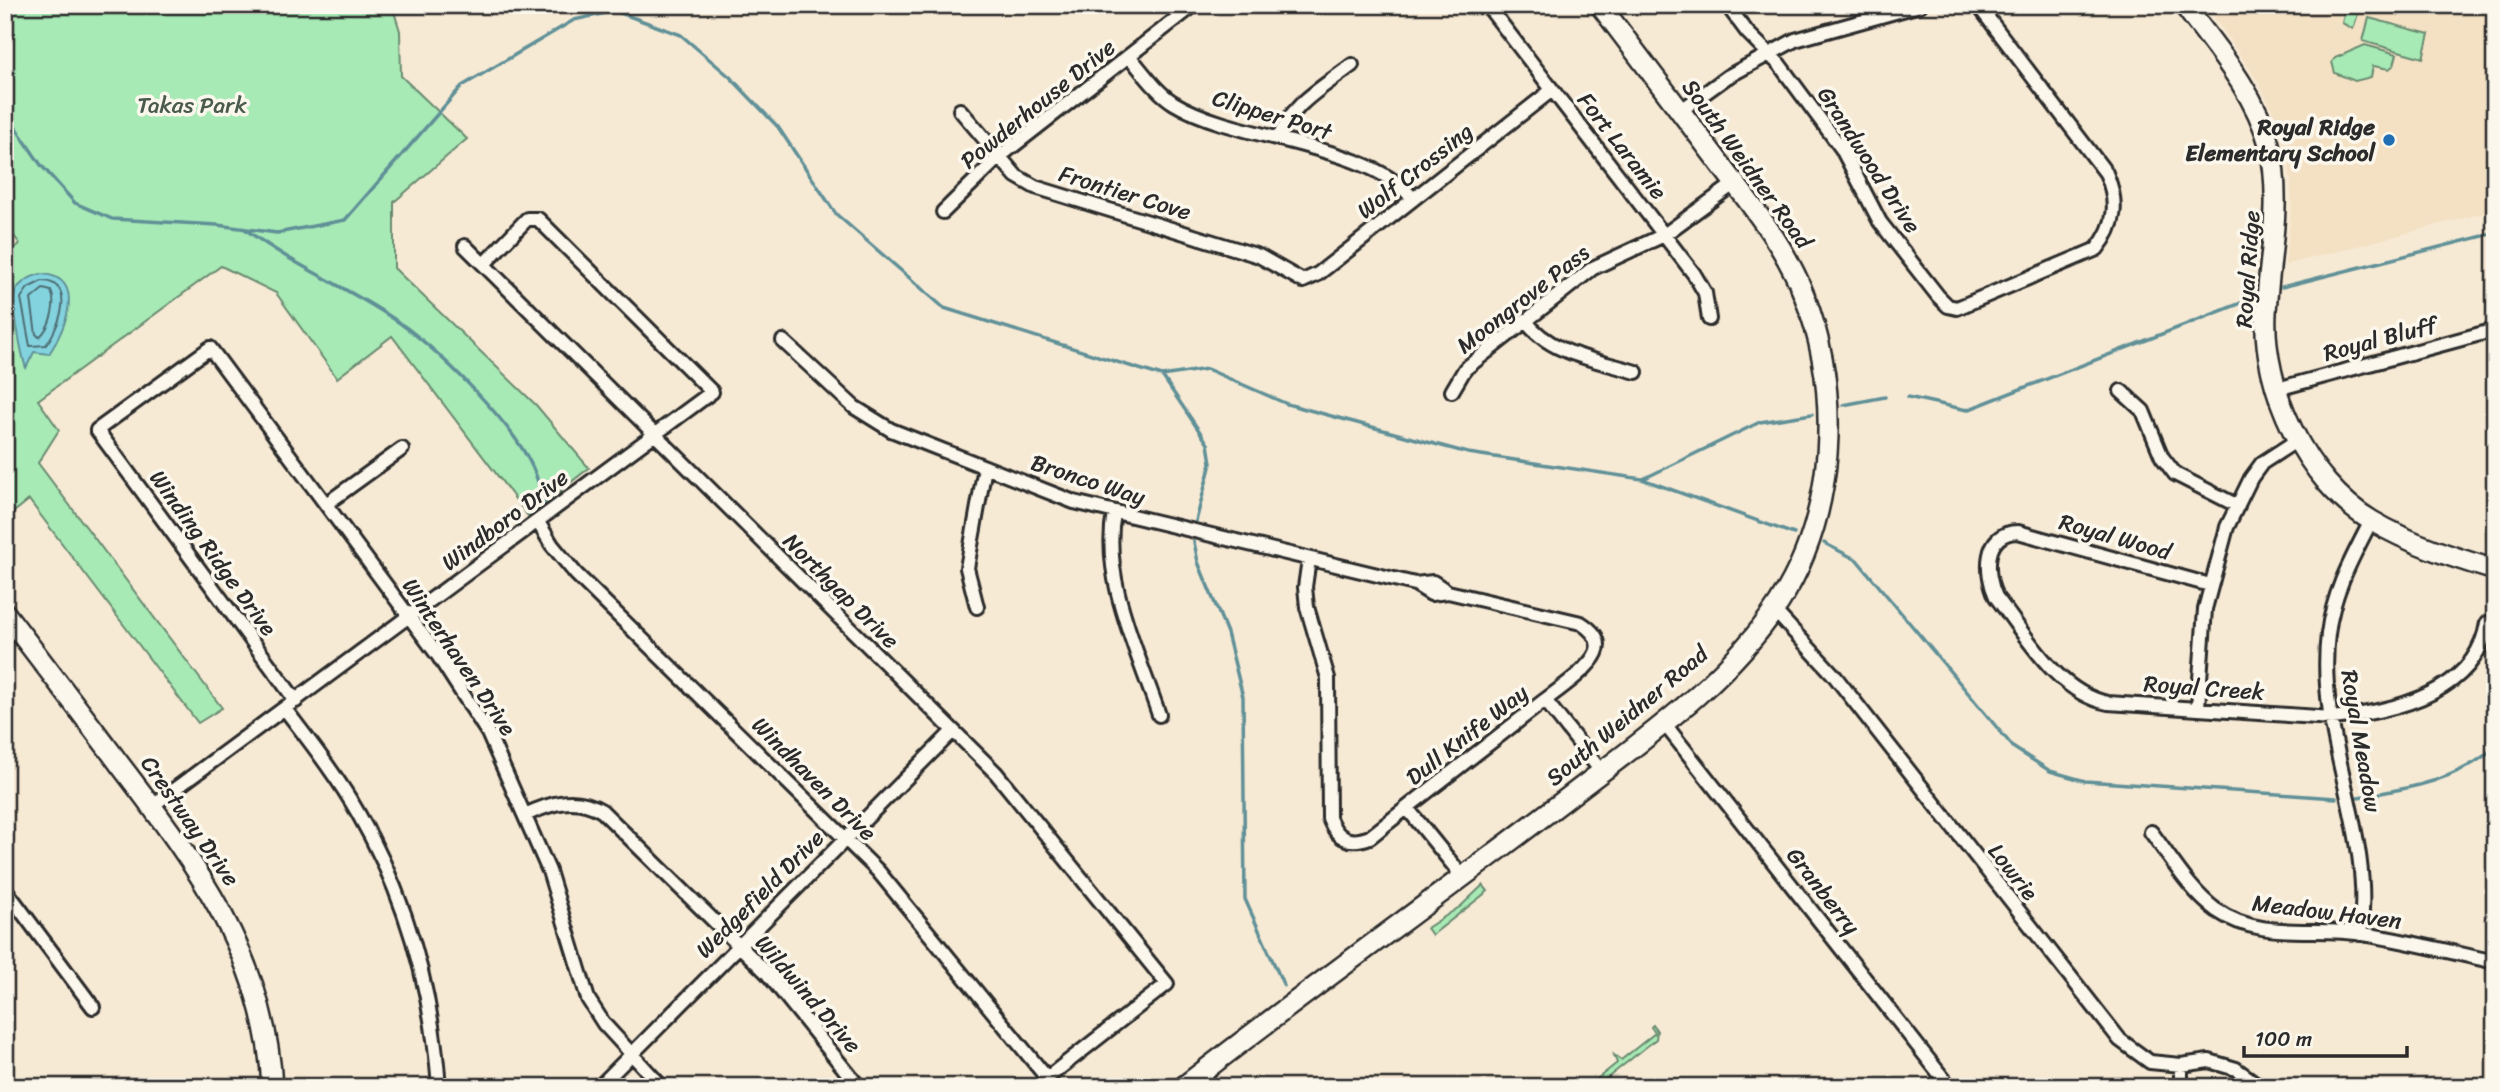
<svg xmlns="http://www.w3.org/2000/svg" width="2500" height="1092" font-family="Sriracha,sans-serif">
  <rect width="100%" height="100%" fill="#f7ead5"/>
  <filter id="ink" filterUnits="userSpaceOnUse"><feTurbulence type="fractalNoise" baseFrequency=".0143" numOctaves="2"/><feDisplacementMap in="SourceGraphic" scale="14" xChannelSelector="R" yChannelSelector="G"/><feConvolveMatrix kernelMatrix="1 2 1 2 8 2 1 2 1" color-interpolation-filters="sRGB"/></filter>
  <g filter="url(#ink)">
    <!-- built -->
    <path fill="#f4e1c4" d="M2206 5H2482L2495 54V210L2285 265 2292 204 2289 162 2276 118 2259 83Z"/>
    <!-- green -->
    <path fill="#a7eab5" stroke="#698a70" stroke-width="2" d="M5 5H392L400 31 401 76 467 139 394 202V268L536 405 589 468 528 516 392 336 337 378 276 293 221 266 38 400 59 430 38 463 222 708 198 723 29 500 5 519V255L20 244 5 224Z
      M2346 5H2361L2353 29 2342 23Z
      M2369 18 2429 34 2423 58 2363 41Z
      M2365 45 2397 54 2394 65 2389 69 2373 66 2371 77 2355 81 2335 73 2332 62 2335 58Z
      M1483 885 1488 891 1432 935 1427 928 1461 906Z
      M1653 1025 1657 1031 1656 1039 1596 1087H1587L1617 1063 1614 1055 1621 1060 1655 1033 1651 1027Z"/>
    <!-- water -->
    <path fill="#83d3df" stroke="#609097" stroke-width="2" d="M41 274C88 276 65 330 49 354L34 352 26 368C22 357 13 309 14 298 14 285 31 276 41 274Z"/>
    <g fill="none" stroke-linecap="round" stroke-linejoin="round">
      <!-- shore -->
      <path stroke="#4e6e73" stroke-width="2" d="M42 281C77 282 59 328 46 345L30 346 21 298 28 288Z
        M43 289 51 291C57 304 50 329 39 337L36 334 31 299Z"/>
      <!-- stream -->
      <path stroke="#609097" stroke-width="3.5" d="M5 112 41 165 75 203 112 219 217 225 277 233 345 220 462 86 574 20 615 11 681 35 730 77 778 127 836 214 944 308 1162 376 1207 369 1287 404 1468 453 1642 479 1794 534
        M245 229C291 264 343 285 391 317 434 345 517 426 535 473 539 483 541 494 544 504
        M2282 287 2495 233
        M1163 377 1208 444 1211 463 1196 521
        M1908 397 1967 410 2254 298
        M1843 405 1885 397
        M1643 479 1760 422 1812 414
        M1194 542 1198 562 1227 633 1243 697 1245 899 1284 986
        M1824 543 1857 560 2014 748 2050 771 2085 781 2336 798
        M2358 797C2406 789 2458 781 2495 747"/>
      <defs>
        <path id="street" d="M1487 5 1694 274 1705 293 1709 319
          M1727 5 1747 32 1779 64 1842 149 1880 222 1938 296 1948 306 1957 308 2097 249C2117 224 2118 201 2106 173L1978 5
          M1129 56C1143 72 1156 92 1174 103 1236 141 1369 143 1413 199
          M960 110 1016 176 1035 187 1259 256 1303 281 1318 274 1552 90
          M1680 111 1727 77 1795 40 1920 5
          M1279 139C1289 105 1325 86 1352 65
          M943 212 999 157 1194 5
          M465 246 996 773 1167 984 1047 1078 878 871 576 574 552 545 538 522
          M1525 320C1549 354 1597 360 1636 372
          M783 341 854 407 891 430 1074 502 1415 584 1431 594 1448 592
          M2277 389 2495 330
          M1452 391 1465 369 1593 268 1664 235 1735 183
          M2121 391 2143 411 2162 457 2175 474 2238 506
          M326 504 402 449
          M1114 513C1101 578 1138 652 1159 715
          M1309 559 1305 587 1307 607 1328 678 1329 818C1337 839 1349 845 1370 837 1425 793 1481 750 1536 707 1552 694 1588 671 1596 653 1602 640 1592 630 1581 623L1448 592 1433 582 1415 584
          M2210 585 2018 532C1983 532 1985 574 1996 597 2026 635 2057 693 2108 703L2332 718C2392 712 2476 693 2487 623
          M977 607 967 568 985 467
          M1774 610 1833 674 2120 1040 2150 1062 2181 1065 2209 1061 2236 1069 2261 1087
          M1545 700 1601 771
          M296 701 97 430 210 348 439 657 488 733 549 871 588 999 604 1024 662 1087
          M2198 707 2205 609 2227 527 2251 478 2262 463 2299 439
          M285 709C310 742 337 776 358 813 406 896 432 991 439 1087
          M1663 722 1950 1087
          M152 806 712 392 538 219H527L484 264
          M1407 808 1463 877
          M525 815C551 803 575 795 602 811L767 973 859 1087
          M2151 832C2171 858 2189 890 2216 910 2261 941 2313 926 2363 934 2407 941 2451 952 2495 962
          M5 889 93 1007
          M2360 934C2375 832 2315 736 2328 634 2333 592 2352 558 2371 521
          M599 1087 953 731
          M2181 1087V1065"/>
        <path id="secondary" d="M2184 5C2216 48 2255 92 2269 144 2283 201 2269 256 2266 313 2262 388 2306 482 2372 521 2411 544 2452 557 2495 570
          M5 613C44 664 83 715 121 766 196 864 266 958 272 1087
          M1183 1087C1309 989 1439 896 1566 799 1641 741 1726 684 1779 603 1836 515 1842 392 1804 295 1785 245 1750 204 1718 161 1679 109 1639 57 1600 5"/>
      </defs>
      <!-- street casing -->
      <use href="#street" stroke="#2b2b2b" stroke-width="18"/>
      <!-- secondary casing -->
      <use href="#secondary" stroke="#2b2b2b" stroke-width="24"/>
      <!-- street -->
      <use href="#street" stroke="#fbf7ec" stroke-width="12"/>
      <!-- secondary -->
      <use href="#secondary" stroke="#fbf7ec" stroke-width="19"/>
    </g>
  </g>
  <!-- markers -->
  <circle fill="#1f6fb2" stroke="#fbf7ec" stroke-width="2.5" cx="2389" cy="140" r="7"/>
  <g text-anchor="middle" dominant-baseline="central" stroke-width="7" stroke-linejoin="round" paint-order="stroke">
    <!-- street labels -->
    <g font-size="23" fill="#2b2b2b" stroke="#fbf7ec">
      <text transform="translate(1038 104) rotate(-39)">Powderhouse Drive</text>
      <text transform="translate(1272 115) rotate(17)">Clipper Port</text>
      <text transform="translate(1622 146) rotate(52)">Fort Laramie</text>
      <text transform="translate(1869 160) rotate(57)">Grandwood Drive</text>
      <text transform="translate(1747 164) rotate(54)">South Weidner Road</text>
      <text transform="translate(1415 171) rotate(-38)">Wolf Crossing</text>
      <text transform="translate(1125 193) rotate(17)">Frontier Cove</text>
      <text transform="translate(2248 269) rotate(-86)">Royal Ridge</text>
      <text transform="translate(1523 299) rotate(-38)">Moongrove Pass</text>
      <text transform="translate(2380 339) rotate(-15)">Royal Bluff</text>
      <text transform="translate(1088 480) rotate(18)">Bronco Way</text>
      <text transform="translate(505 520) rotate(-37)">Windboro Drive</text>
      <text transform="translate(2115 537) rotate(16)">Royal Wood</text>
      <text transform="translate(213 553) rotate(54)">Winding Ridge Drive</text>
      <text transform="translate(841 591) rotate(45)">Northgap Drive</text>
      <text transform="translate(459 657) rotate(56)">Winterhaven Drive</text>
      <text transform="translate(2204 688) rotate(4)">Royal Creek</text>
      <text transform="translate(1627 716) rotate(-40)">South Weidner Road</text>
      <text transform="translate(1467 735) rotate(-38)">Dull Knife Way</text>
      <text transform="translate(2361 741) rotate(80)">Royal Meadow</text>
      <text transform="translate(814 779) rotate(45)">Windhaven Drive</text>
      <text transform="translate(190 821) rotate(55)">Crestway Drive</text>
      <text transform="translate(2013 872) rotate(52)">Lowrie</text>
      <text transform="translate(1823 891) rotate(52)">Granberry</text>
      <text transform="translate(760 894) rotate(-45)">Wedgefield Drive</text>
      <text transform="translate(2327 912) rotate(7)">Meadow Haven</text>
      <text transform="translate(808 994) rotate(49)">Wildwind Drive</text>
    </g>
    <!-- park labels -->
    <g font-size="23" fill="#4a5b4e" stroke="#fbf7ec">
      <text x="192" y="105">Takas Park</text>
    </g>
    <!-- poi labels -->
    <g font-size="23" font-weight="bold" fill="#2b2b2b" stroke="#fbf7ec" text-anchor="end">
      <text x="2375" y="127">Royal Ridge<tspan x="2375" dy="26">Elementary School</tspan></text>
    </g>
  </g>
  <!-- margin -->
  <rect width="2500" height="1092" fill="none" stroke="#fbf7ec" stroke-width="28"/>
  <rect x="14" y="14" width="2472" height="1064" fill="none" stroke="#2b2b2b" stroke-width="2.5" filter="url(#ink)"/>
  <!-- scale -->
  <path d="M2244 1046v10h163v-10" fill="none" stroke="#2b2b2b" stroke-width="3.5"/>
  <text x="2255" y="1046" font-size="21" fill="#2b2b2b" stroke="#fbf7ec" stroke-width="5" paint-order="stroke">100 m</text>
</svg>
